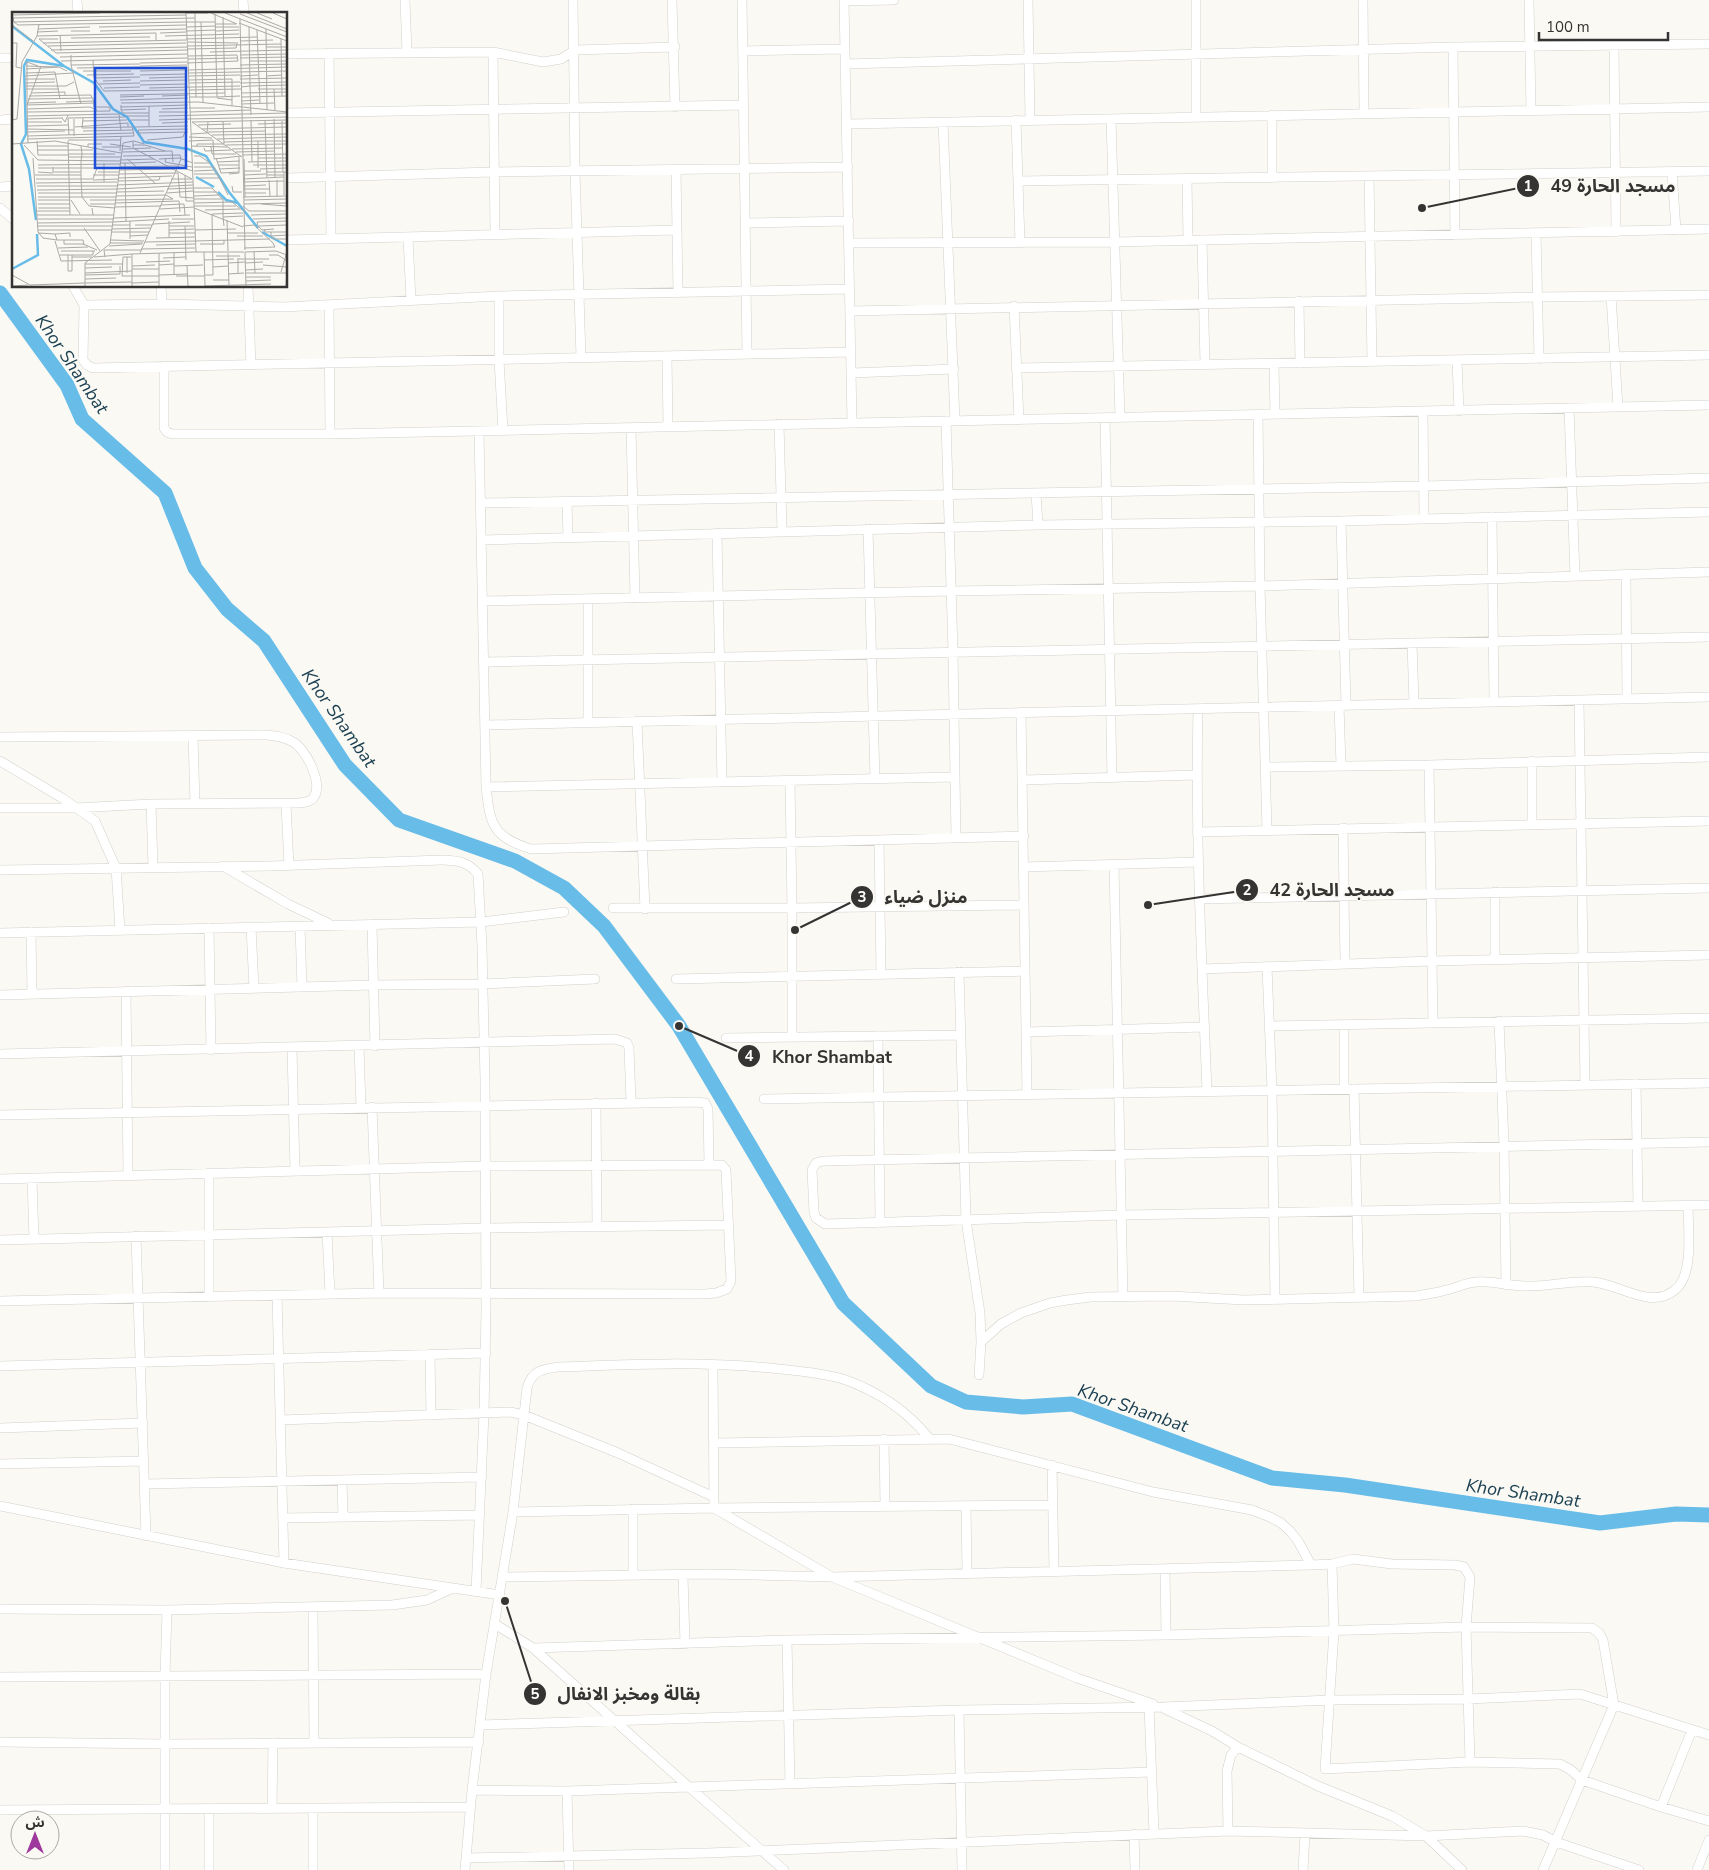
<svg xmlns="http://www.w3.org/2000/svg" width="1709" height="1870" font-family="'Nunito Sans','Noto Sans Arabic',sans-serif">
  <rect width="100%" height="100%" fill="#fbf9f4"/>
  <g fill="none" stroke-linecap="round" stroke-linejoin="round">
    <!-- river -->
    <path stroke="#68bce8" stroke-width="15" d="M0 293 67 385 82 419 165 493 195 568 227 609 264 641 345 765 399 820 515 861 564 888 604 926 679 1026 843 1303 931 1386 966 1402 1023 1407 1072 1404 1272 1478 1345 1485 1600 1523 1676 1514 1709 1515"/>
    <defs>
      <path id="minor" d="M77 0 78 14
        M243 0 244 14
        M405 0 407 52
        M573 0 575 171 581 357
        M672 0 675 107
        M742 0 747 354
        M844 0C847 141 850 282 852 423
        M1028 0 1030 120
        M1196 0V117
        M1363 0 1364 113
        M1529 0 1531 110
        M844 1 894 0
        M1614 45 1616 232
        M1453 47 1455 235
        M743 51 844 49
        M493 52 495 234
        M329 53 331 239
        M286 54 493 52 543 62 561 59 575 50 675 47
        M0 58H14
        M845 64 1453 47 1709 44
        M286 113 744 105
        M1272 115V178
        M1111 119 1120 417
        M0 120 14 119
        M1016 120 1020 243
        M943 122 955 421
        M848 124 1709 107
        M676 169 678 292
        M1672 172 1676 230
        M1369 176 1372 362
        M286 178 493 172 848 167
        M1187 180 1188 241
        M1018 181 1709 171
        M0 187 14 186
        M0 208 14 220
        M746 223 849 221
        M1536 233 1539 359
        M408 237 411 301
        M286 240 677 230
        M1202 240 1205 364
        M849 243 1115 242 1709 229
        M73 286 84 305 83 360 87 365 93 368 851 352
        M161 286 162 304
        M248 286 251 365
        M499 296V360L503 430
        M1611 296 1618 407
        M1299 301 1300 363
        M84 305 162 304 284 307 499 296 850 289
        M329 305 330 434
        M1014 306 1019 420
        M851 311 1538 297 1709 295
        M667 356 668 427
        M1457 361 1459 411
        M1274 364 1275 414
        M164 366V428L167 432 172 434H330L1709 405
        M1016 368 1709 355
        M852 373 954 369
        M1569 408 1575 576
        M1423 411 1424 519
        M1258 415 1260 586 1267 830
        M1105 418 1112 777
        M946 421 953 652 956 838
        M779 424 782 531
        M631 428 635 598
        M479 431 486 787 955 777
        M1036 493 1038 525
        M567 501 568 537
        M480 503 1424 486 1709 478
        M1492 517 1494 702
        M1341 521 1346 705
        M868 529 875 779
        M717 533 722 782
        M481 540 1038 525 1341 521 1709 512
        M1626 575 1627 699
        M588 599V722
        M482 601 951 591 1260 586 1709 572
        M1412 643 1414 704
        M484 662 1709 637
        M1579 701 1585 1085
        M1339 705 1341 765
        M1198 709C1195 836 1202 963 1207 1091
        M1021 712 1027 1095
        M637 721 645 909
        M485 725 1709 697
        M0 737 267 735C276 736 285 737 293 742 306 749 323 783 314 797 311 802 305 802 300 803L151 804 75 808H0
        M193 737 195 804
        M0 761 62 798 95 821 116 868 120 930
        M1532 761V825
        M1429 765 1433 1023
        M1266 767 1429 765 1709 757
        M1023 780 1196 775
        M790 781 792 908V1038
        M486 787C490 825 493 837 531 849L1024 836
        M151 804 153 867
        M286 804 289 866
        M1343 828 1345 963
        M1197 832 1709 821
        M879 840 881 974
        M1114 865 1123 1297
        M223 866 288 904 328 923
        M1024 867 1198 862
        M0 870 270 866 442 860C459 861 467 861 478 874L482 946 485 1080 486 1310 484 1414 476 1591
        M1495 892V959
        M1199 899 1709 888
        M613 908H792L1024 905
        M372 925 375 1046
        M300 926 302 987
        M251 927 254 988
        M209 928 211 1050
        M31 932 32 994
        M0 933 481 922 564 912
        M1267 967 1272 1090 1275 1300
        M1202 969 1432 961 1709 955
        M959 972 966 1220 980 1313 981 1342 979 1375
        M676 979 1024 971
        M126 991 128 1175
        M0 995 374 985 482 984 595 979
        M1499 1021 1504 1145 1506 1285
        M1344 1025V1089
        M1270 1026 1709 1018
        M1026 1032 1205 1027
        M878 1036 880 1223
        M726 1038 961 1035
        M359 1046 361 1107
        M292 1048 295 1171
        M0 1054 615 1039 627 1043 629 1048 631 1102
        M1636 1084 1638 1205
        M1354 1089 1359 1297
        M764 1099 1709 1083
        M596 1103 597 1227
        M372 1107 379 1293
        M0 1115 696 1102 705 1103 708 1109 709 1164
        M1709 1142C1414 1147 1119 1155 823 1161L816 1163 812 1170 814 1212 816 1218 825 1224 1122 1215 1709 1205
        M209 1173V1297
        M0 1179 485 1166 722 1165 726 1170 731 1281 727 1289 716 1293 706 1294 379 1293 0 1301
        M32 1179 34 1239
        M327 1232 330 1294
        M136 1236 146 1536
        M0 1240 486 1228 728 1225
        M277 1296 284 1563
        M981 1342 1001 1324 1021 1313 1050 1303 1067 1300 1091 1297 1171 1296 1244 1300 1416 1296C1426 1294 1437 1293 1446 1290 1456 1288 1465 1283 1476 1282 1492 1280 1508 1286 1525 1286 1547 1287 1572 1280 1593 1282 1620 1284 1652 1311 1676 1289 1694 1274 1688 1227 1688 1205
        M430 1354 431 1415
        M713 1364 714 1508 832 1577 1077 1678 1153 1704
        M0 1366 486 1353
        M280 1420 510 1412 524 1415 618 1453 714 1497
        M0 1428 143 1423
        M884 1439 885 1506
        M713 1443 949 1439 1153 1492 1252 1510 1270 1517 1281 1523 1290 1531 1298 1541 1311 1565
        M0 1464 144 1461
        M1052 1465 1054 1571
        M342 1480 343 1517
        M145 1484 482 1477
        M0 1506 284 1563 500 1595
        M966 1506 967 1573
        M513 1512 714 1508 1052 1505
        M283 1518 480 1515
        M1332 1564 1334 1631 1325 1769 1470 1762 1560 1764 1571 1770 1582 1780 1661 1807 1709 1821
        M1165 1569 1166 1635
        M633 1575V1509
        M683 1575 685 1644
        M503 1577 711 1574 832 1577 1311 1565 1332 1564 1353 1559 1392 1564 1455 1565 1464 1567 1470 1577 1466 1627 1470 1762
        M313 1608 314 1743
        M0 1609 167 1610 392 1605 427 1600 453 1588
        M495 1624 533 1648 689 1787 1152 1772
        M787 1640 790 1783
        M533 1648 787 1640 1166 1635 1466 1627 1592 1628 1599 1633 1603 1640 1614 1705 1543 1870
        M0 1677 486 1674
        M1149 1707 1154 1833
        M1165 1709 1212 1731 1238 1747 1318 1786 1392 1816 1426 1836 1462 1870
        M959 1710 962 1870
        M480 1725 959 1710 1163 1707 1331 1700 1467 1699 1580 1694 1709 1735
        M0 1742 165 1744 479 1742
        M472 1790 567 1791 689 1787 784 1870
        M567 1791 569 1870
        M1661 1807 1692 1730
        M209 1809V1870
        M272 1809 273 1743
        M313 1809V1870
        M0 1810 471 1807
        M1228 1831 1227 1771 1231 1755 1238 1747
        M1134 1834 1135 1870
        M466 1858 708 1853 1228 1831 1426 1836 1523 1831 1543 1835 1556 1842 1639 1870
        M165 1870V1677L167 1610
        M465 1870 472 1790 486 1674 513 1512 527 1388C532 1370 543 1369 559 1367 632 1364 706 1361 779 1369 800 1371 822 1373 843 1379 878 1391 906 1410 929 1438
        M1303 1870 1305 1834
        M1697 1870 1709 1840"/>
    </defs>
    <!-- minor casing -->
    <use href="#minor" stroke="#d2d0cb" stroke-width="10"/>
    <!-- minor -->
    <use href="#minor" stroke="#fff" stroke-width="9"/>
  </g>
  <g text-anchor="middle" dominant-baseline="central" stroke-width="4" stroke-linejoin="round" paint-order="stroke">
    <!-- water labels -->
    <g font-size="18" font-style="italic" fill="#1c4153" stroke="#fbf9f4">
      <text transform="translate(72 364) rotate(56)">Khor Shambat</text>
      <text transform="translate(339 718) rotate(55)">Khor Shambat</text>
      <text transform="translate(1133 1408) rotate(19)">Khor Shambat</text>
      <text transform="translate(1523 1493) rotate(8)">Khor Shambat</text>
    </g>
  </g>
  <!-- overview -->
  <g transform="translate(12 12)">
    <rect width="275" height="275" fill="#fbf9f4"/>
    <path fill="none" stroke="#68bce8" stroke-width="2.5" d="M0 14 52 54 82 71 101 97 115 105 132 130 176 137 194 144 217 180 246 216M184 165 202 175M206 180 214 188 226 191M24 208 17 157 9 132 14 122 12 54 15 48 52 54M250 220 275 234M0 257 26 243 25 222"/>
    <path fill="none" stroke="#acaaa7" stroke-width="1" d="M0 1 2 10 6 13 174 10M174 1H196M174 1 184 240M183 1 184 85M199 1 225 12M213 1 275 25M235 1 275 17M245 1 260 7M261 1 275 7M203 2 205 85M228 2 275 20M0 3 88 1M211 5 213 84M1 6 174 3M228 7 233 238M2 10 183 6M174 10H203M189 10 191 91M227 11 275 29M27 12 25 24 144 21V28M203 12H224M0 13 21 29M87 15 174 13M174 15 204 14M204 15H227M237 15 238 74 275 73M26 17 78 15M254 17 255 98M245 18 248 91M59 19H78M88 19 174 17M174 19 204 18M204 19 227 18M25 20 46 19M148 21 174 20M48 23 49 39M153 24 227 22M59 26 138 25M27 27 44 41 175 38M27 27H46M174 27 245 25M269 27 270 84M228 29 261 28M176 30 226 31M0 31H5L4 55 9 56M31 31 174 28M36 34 174 31M176 34 269 32M254 35H275M175 37 224 36 225 32M39 38 175 35M198 40 275 38M59 43V53L128 52M228 43 275 42M176 44 225 43 226 49M48 45 175 42M228 46 275 45M176 47 225 46M81 48 82 66 92 79 175 78M49 49 175 46M238 49H275M128 51 175 50M175 51 226 49M59 53 69 92M228 53 275 52M14 54 46 55M26 54 15 50V93L82 91M128 54 175 53M65 56 128 55M128 56 175 55M14 57 47 55 55 59M176 58 275 55M71 59H119M128 59 175 58M14 61 43 60 48 87M177 61 275 59M75 63 122 62M128 63 175 62M13 64 61 61M177 64 228 63M228 64 246 63M254 64 270 63M82 66 128 65M137 66 175 65M13 67H43M228 67 275 66M177 68 220 67V94M91 69 119 68M128 69 175 68M13 71 43 70M177 71 228 70M228 71 275 70M87 72 128 71M128 73 175 72M13 74H54L62 70M229 75 238 74 239 103M92 76 128 75M137 76 228 74M14 77H47M246 77H262M177 78 229 77M19 81 53 80V83M229 81 275 80M108 83 213 81M17 84 79 83 80 86M150 84 176 83M108 85 132 84M177 85H205M205 85 228 84M229 85 275 84M205 86 220 88M16 87 81 86 82 95M108 88 176 86M229 89 247 88M54 90 81 89M15 91 44 90M109 91 186 90 275 100M229 92 262 91M109 93V98L134 97M137 94V114M82 95H98V99M109 95 176 93M177 96H203M15 97 78 95 85 98M150 97 176 96M109 98 111 101H137M263 98 262 77H275M15 100 98 99M147 100H176M178 100 239 98M56 103 107 102 109 119M16 104 56 103 53 110 50 106M115 104H137M147 104 275 101M71 106 70 116 120 115 121 118M15 107 51 106M62 107V124M176 107 275 105M262 107 263 166M0 108 5 107 10 50 25 24M119 108H137M147 108 176 107M239 108 240 150M71 109 115 108M253 109 255 166M270 109 271 160M15 110H50M180 110 275 108M180 110 230 145M150 111 176 110M246 112 275 111M186 113 219 112M15 114 56 113M63 115 116 111V115M123 115 176 114M15 117 62 118M176 117 126 118 127 121 176 120M190 117 275 115M15 120 53 119M196 120 254 119M179 122 195 121 196 110M57 123 56 106 113 105M200 123 275 122M15 124 122 121M177 125 200 126M15 127 122 124 121 118 71 119M205 127 275 125M56 128H109M135 128 171 125 173 120M201 128 202 147 229 144M25 129 26 143H57M56 129 58 203H81L80 196M121 129V136L180 167M177 129 201 128M212 130 246 129M16 131 15 93 29 54M111 131 122 129 132 132M0 132 43 129 109 141M98 132 119 135M12 133 26 148 108 149M121 133H133L153 139M214 133 275 132M25 134H56M179 134 215 135M76 135V132H90M90 135H108M185 135V132H212L211 109M199 135 200 142H224M192 136 193 139 219 138M110 137 139 136M220 137 270 136M25 138H81M108 139 109 124M110 140 160 139 161 150M224 140 263 139M57 142H103M230 143 275 142M111 144 168 143 169 147M182 144H188L198 151M57 145H109M21 146 26 220 31 226 45 228M154 146 153 150 180 155M204 146 209 161 227 160M246 146H275M115 147 120 151 144 150M147 147 167 146 181 151M232 147 233 185M108 148 142 147M205 150 228 149M236 150 275 149M92 151V170M108 151H120L144 172M113 151 114 209M182 151H198M26 153 108 152M206 153H227M241 153H275M41 155V160H69M108 155 164 154 181 159M182 155H202L216 183M26 156H85L81 167H69V149L70 142 69 134M85 156H108M246 156V129H275M207 157 228 156M248 157 275 156M107 158 162 157M182 159 204 158M232 159H249M26 160 41 161M86 160H107M254 160H275M272 160V183M107 162 166 161 168 185 182 186M182 162H206M217 162 227 161V145M23 163H69M81 163H107M173 163 174 189H182M232 163 254 162M255 163H272M107 166 160 164M188 166H207M24 167H69L70 185 77 194 103 196M159 167H180M231 167 272 165M81 168 106 167M257 168 258 184M265 168V185M106 169 147 168 148 165M231 170 272 169M24 171 105 170M105 173 181 170M25 174H105M220 174 221 180H230M232 174 254 173M182 176H200L210 187M105 177 181 173M155 177 181 176M232 177H258M25 178 105 177M105 180 152 179M182 180H205M26 181H105M155 181 181 179M233 181H254M104 184 154 183 161 187M182 184 207 183M26 185H104M231 185 275 184M182 187H211V205M26 188H58M59 188 68 202M78 188H104M104 188 161 187M232 188 275 187M103 191 167 189 168 200M182 191 220 190 230 198M26 192H58M78 192H103M232 192 275 191M249 192 275 194M149 193 172 192 173 203M182 194H224M231 194 237 199H275M103 195 149 194M26 196H58M182 196 231 215M148 197 182 195M193 198 228 197M25 199H58M25 203H58M81 203H102M239 203 275 202M102 206 178 203M26 207H102M160 207H182M241 207 275 206M215 208 216 239M118 209V227M157 209V225M101 210 157 207M25 211 101 210M141 212 178 210M101 213H118M123 213H140M25 214H101M157 214H173M212 214 211 205 231 204M231 214 242 213 261 231M246 214 245 210 275 209M246 214 250 218 262 217M247 214 275 213M72 216 88 239M100 217 139 216M252 217 253 220H275M26 218H100M157 218 182 217M183 218 224 217M100 220H137M259 220V224L275 223M26 221 43 222 45 228H71L72 233M157 221H183M215 221H246M43 222 58 221V225M118 224 136 223M225 224H251M259 224 261 227H275M144 226 183 225M52 228V232H71L85 238M99 228 132 229M43 229 49 249 100 248M183 229 258 227M133 230 183 229M98 231H131M188 232H212V228M144 233 183 232M97 234 130 232M46 236 76 235M232 236 263 235 261 231M129 237 183 236M49 239H83M242 239 243 261M162 240V263M183 240H232M192 240 193 274M128 241 169 147M147 241V274M216 241 217 273M48 243H81V239M56 243V259H60M257 243H266L275 249M204 244H228M60 245H80M82 245 120 242M93 245 92 238H129M115 245V261M119 245H111L110 264H147M151 246 174 245M226 246V262M226 247H257M174 248 173 214H182M192 248 222 247M134 250 158 249M216 251 233 250M233 251 251 250M73 252H111M147 253 162 252M251 253 275 255M120 254 143 253M162 254 191 253M175 254 176 274M201 255 216 254M73 256 100 255M120 257H147M233 258 251 257M60 259V243M269 260 274 243M73 261 120 259M233 261H274M216 262 232 261M0 263 18 273 73 271M73 263 108 262V254M147 263 176 262M193 263H201L200 202 231 201M164 264H192M234 265H259M73 267 104 266M201 268H217M234 269 259 268M73 271 120 270M120 271 147 270M0 274 16 273M73 274V251L98 232 111 131M120 274V242L183 240M193 274 259 272M234 274 233 240 264 239 275 243M274 274 275 258"/>
    <path fill="#1d4ed8" fill-opacity="0.15" stroke="#1d4ed8" stroke-width="2.5" d="M83 56H174V156H83Z"/>
    <rect width="275" height="275" fill="none" stroke="#353433" stroke-width="2.5"/>
  </g>
  <!-- callouts -->
  <path fill="none" stroke="#353433" stroke-width="2" d="M1422 208L1528 186M1148 905L1247 890M795 930L862 897M679 1026L749 1056M505 1601L535 1694"/>
  <g fill="#353433" stroke="#fbf9f4" stroke-width="2">
    <circle cx="1422" cy="208" r="5"/>
    <circle cx="1148" cy="905" r="5"/>
    <circle cx="795" cy="930" r="5"/>
    <circle cx="679" cy="1026" r="5"/>
    <circle cx="505" cy="1601" r="5"/>
    <circle cx="1528" cy="186" r="12"/>
    <circle cx="1247" cy="890" r="12"/>
    <circle cx="862" cy="897" r="12"/>
    <circle cx="749" cy="1056" r="12"/>
    <circle cx="535" cy="1694" r="12"/>
  </g>
  <g font-size="15" text-anchor="middle" font-weight="bold" fill="#fff">
    <text x="1528" y="191">1</text>
    <text x="1247" y="895">2</text>
    <text x="862" y="902">3</text>
    <text x="749" y="1061">4</text>
    <text x="535" y="1699">5</text>
  </g>
  <g font-size="18" text-anchor="middle" font-weight="bold" fill="#353433" stroke="#fbf9f4" stroke-width="4" stroke-linejoin="round" paint-order="stroke">
    <text x="1613" y="192">مسجد الحارة 49</text>
    <text x="1332" y="896">مسجد الحارة 42</text>
    <text x="926" y="903">منزل ضياء</text>
    <text x="832" y="1063">Khor Shambat</text>
    <text x="629" y="1700">بقالة ومخبز الانفال</text>
  </g>
  <!-- north arrow -->
  <g transform="translate(35 1835)"><circle r="24" fill="#fbf9f4" stroke="#acaaa7"/>
  <path d="M0-4L9 19L0 12L-9 19Z" fill="#9e389c"/>
  <text y="-8" font-size="14" font-weight="bold" text-anchor="middle" fill="#353433">ش</text>
  </g>
  <!-- scale -->
  <path d="M1539 32v8h129v-8" fill="none" stroke="#353433" stroke-width="2.5"/>
  <text x="1546" y="32" font-size="15" fill="#353433" stroke="#fbf9f4" stroke-width="4" paint-order="stroke">100 m</text>
</svg>
